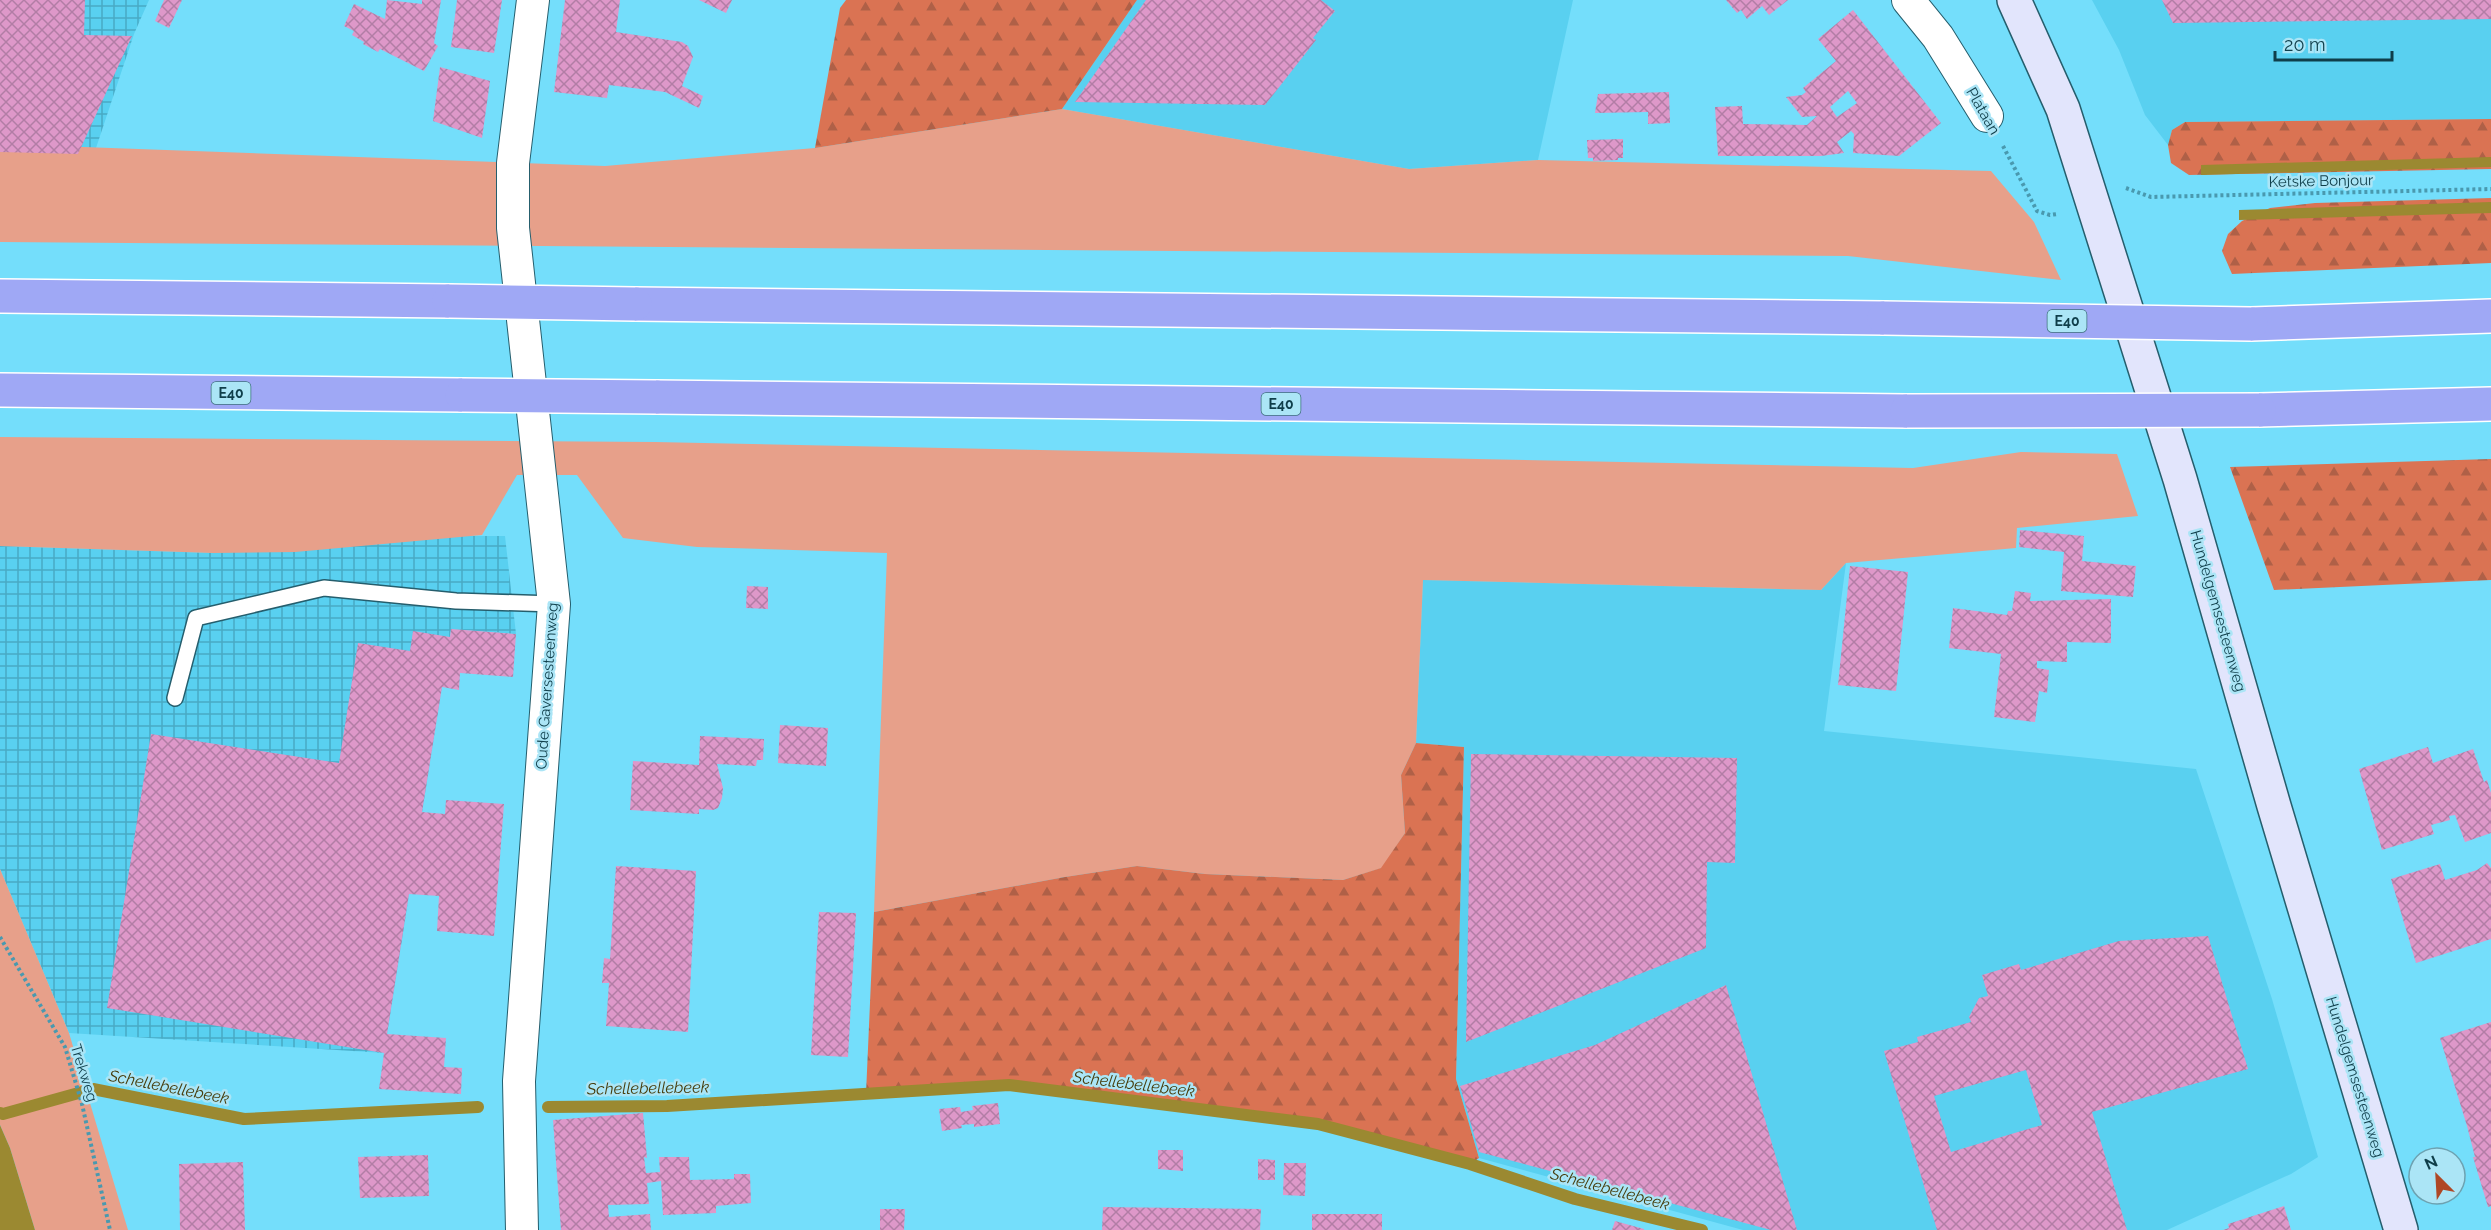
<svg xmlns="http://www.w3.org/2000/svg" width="2491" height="1230" font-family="Raleway,sans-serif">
  <defs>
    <pattern id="industrial-grid" width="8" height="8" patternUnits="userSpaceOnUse" patternTransform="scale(1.5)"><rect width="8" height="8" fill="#59d0f0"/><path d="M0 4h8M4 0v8" fill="none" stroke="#48aac4"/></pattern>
    <pattern id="forest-firs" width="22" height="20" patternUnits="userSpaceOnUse" patternTransform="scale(1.5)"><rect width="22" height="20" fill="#da7353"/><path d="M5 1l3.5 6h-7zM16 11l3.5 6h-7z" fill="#af6047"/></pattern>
    <pattern id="building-cross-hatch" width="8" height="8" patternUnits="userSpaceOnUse" patternTransform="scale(1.5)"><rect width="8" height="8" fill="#de98c9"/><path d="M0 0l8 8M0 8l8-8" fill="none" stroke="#b27da5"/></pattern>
  </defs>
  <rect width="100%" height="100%" fill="#74defb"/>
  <!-- built -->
  <path fill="#59d0f0" d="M1137 0H1573L1538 160 1409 169 1062 109Z
    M2092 0H2491V119L2185 122 2172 130 2168 145 2145 115 2119 50Z
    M1846 563 1824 731 2196 769 2272 999 2318 1157 2291 1174 2167 1230H1743L1479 1158 1456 1079 1464 747 1416 743 1423 580 1821 590Z"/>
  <!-- industrial -->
  <path fill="url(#industrial-grid)" d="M0 0H149L134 34 96 148 0 144Z
    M465 536H505L516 634 451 629 384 1053 69 1033 0 869V546L213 553Z"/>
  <!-- grass -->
  <path fill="#e7a08a" d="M1062 109 1409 169 1538 160 1991 171 2034 222 2061 280 1848 256 0 242V144L605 166 815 148Z
    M0 437 655 442 1913 468 2021 452 2117 454 2138 516 2017 528 2016 548 1846 563 1821 590 1423 580 1416 743 1401 775 1405 833 1382 868 1343 880 1205 874 1137 866 1065 877 874 912 887 553 697 547 623 538 577 475H517L482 535 295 552 213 553 0 546Z
    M0 869 69 1033 128 1230H35L10 1148 0 1125Z"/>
  <!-- forest -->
  <path fill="url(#forest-firs)" d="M846 0H1137L1062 109 815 148 840 8Z
    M2491 119V169L2189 175 2171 163 2168 145 2172 130 2185 122Z
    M2491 198V263L2232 274 2222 251 2228 234 2242 221 2270 208 2315 203Z
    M2491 459V580L2274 590 2230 467Z
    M1416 743 1464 747 1456 1079 1479 1158 1470 1164 1318 1124 1009 1085 866 1094 874 912 1065 877 1137 866 1205 874 1343 880 1381 868 1405 833 1401 775Z"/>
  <!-- water -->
  <path fill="#9b8931" d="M2491 157V167L2201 175V165Z
    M2491 202V213L2239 220V210Z
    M0 1125 10 1148 35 1230H0Z"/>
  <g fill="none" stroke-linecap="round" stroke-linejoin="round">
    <!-- stream -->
    <path stroke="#9b8931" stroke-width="12" d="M548 1107 667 1106 1009 1085 1318 1124 1470 1164 1575 1199 1702 1230
      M0 1113 3 1114 93 1089 244 1119 478 1107"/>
  </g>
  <!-- building -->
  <path fill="url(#building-cross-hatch)" fill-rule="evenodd" d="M0 0H85L84 35 132 36 78 154 0 152Z
    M164 0H182L169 28 155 21Z
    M387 0 422 4V0H441L434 43 438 46 424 71 380 49 378 52 363 44 364 42 352 35 354 31 344 26 354 4 385 19Z
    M457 0H502L494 53 451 47Z
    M565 0H620L616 32 682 42 688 46 693 57 682 86 703 96 699 108 665 92 609 85 607 98 554 92Z
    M699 0H732L726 13Z
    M1146 0H1321L1335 11 1313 38 1316 40 1265 105 1075 102Z
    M1726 0H1788L1769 15 1762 6 1747 19 1741 10 1737 13Z
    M2162 0H2491V19L2173 23Z
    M1853 10 1941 123 1899 156 1853 153 1854 134 1851 131 1837 142 1844 153 1821 156H1718L1715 107 1742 106 1743 124 1807 125 1817 116 1802 117 1786 97 1802 95 1806 92 1803 88 1836 61 1818 39ZM1848 91 1857 103 1837 117 1830 107Z
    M440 67 490 81 482 138 433 121Z
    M1669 92 1670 123 1648 124V112L1595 113 1598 94Z
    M1623 139V158H1618V160L1593 161V158H1588L1587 140Z
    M2020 530 2084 536 2082 561 2136 566 2133 597 2061 591 2064 552 2019 547Z
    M1850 566 1908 572 1896 691 1838 685Z
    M747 586 768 587V609L746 608Z
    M2015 591 2031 593 2030 601 2111 599V643L2067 642V662L2037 661V668L2049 670 2047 693 2039 691 2035 722 1994 717 2001 654 1949 648 1953 608 2007 615 2008 611H2012Z
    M451 629 516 634 513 677 460 673 459 690 442 687 422 812 445 814 446 800 504 804 494 936 437 931 439 896 409 894 387 1034 446 1038 444 1067 462 1068 461 1094 379 1089 384 1053 107 1008 151 734 339 763 358 643 410 651 413 631 450 637Z
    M780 725 828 728 826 766 778 763Z
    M700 736 764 739 763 760H757L756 766 717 764 723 788 722 798 718 808 713 810 699 809V814L630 810 633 761 699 765Z
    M2428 747 2433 763 2473 749 2484 782 2487 780 2491 793V833L2465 842 2455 815 2449 816 2450 820 2431 825 2434 834 2382 850 2359 769Z
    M1471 754 1737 758 1735 863 1707 862 1706 948 1466 1042Z
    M2487 863 2491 868V939L2416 963 2391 879 2440 864 2445 880 2477 870Z
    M616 866 696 871 688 1032 606 1026 609 983H602L604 958 610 959Z
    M819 912 856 913 848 1057 811 1055Z
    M2208 936 2248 1069 2092 1112 2127 1230H1937L1884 1051 1918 1042 1917 1037 1971 1022 1969 1017 1979 998 1988 996 1982 975 2019 964 2021 970 2119 941ZM2026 1070 2042 1125 1951 1152 1934 1096Z
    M1726 985 1797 1230H1771L1479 1152 1460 1086 1595 1045Z
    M2491 1022V1206L2488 1207 2473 1157H2475L2467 1126 2440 1038Z
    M998 1103 1000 1124 974 1127V1124L961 1125 962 1128 942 1131 939 1109 960 1107 961 1112 973 1110 972 1106Z
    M643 1113 647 1158 644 1157 646 1173 660 1172 659 1157H689L690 1180 734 1179V1174H750L751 1203 716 1206V1213L663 1215 661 1181 647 1183 649 1204 608 1205 609 1217 650 1214 651 1230H561L553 1120Z
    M1158 1150H1183V1171L1158 1169Z
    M428 1155 429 1196 360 1198 358 1157Z
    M1258 1159 1275 1160V1180H1258Z
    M243 1162 245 1230H180L179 1164Z
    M1284 1163H1306L1305 1196 1283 1195Z
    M2284 1206 2291 1230H2223L2229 1228 2228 1224Z
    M1103 1207 1261 1209 1260 1230H1102Z
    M880 1209H905L904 1230H880Z
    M1312 1214H1382V1230H1312Z
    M1615 1221 1644 1229V1230H1612Z"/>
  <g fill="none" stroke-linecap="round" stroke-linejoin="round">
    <defs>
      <path id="service" d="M175 698 196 618 324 588 456 601 554 604"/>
      <path id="minor" d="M1908 0 1938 37 1987 116
        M522 1230 519 1081 554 604 513 228V163L533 0"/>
      <path id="secondary" d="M2014 0 2063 109 2180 479 2274 806 2401 1230"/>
      <path id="motorway" d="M0 296 449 301
        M635 304 1884 318
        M2251 324 2491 316
        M0 390 462 395
        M656 397 1907 411
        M2259 410 2491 404"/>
    </defs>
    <!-- service casing -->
    <use href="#service" stroke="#255e6d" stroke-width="18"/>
    <!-- minor casing -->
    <use href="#minor" stroke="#255e6d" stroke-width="34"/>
    <!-- secondary casing -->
    <use href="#secondary" stroke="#255e6d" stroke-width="36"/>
    <!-- motorway casing -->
    <use href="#motorway" stroke="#fff" stroke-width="36"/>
    <!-- path -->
    <path stroke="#4999af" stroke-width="4" stroke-dasharray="3 3" stroke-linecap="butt" d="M2003 146 2037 211 2050 215 2057 214
      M2126 188 2151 197 2491 189
      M0 937 65 1047 82 1104 110 1230"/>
    <!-- service -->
    <use href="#service" stroke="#fff" stroke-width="15"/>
    <!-- minor -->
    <use href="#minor" stroke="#fff" stroke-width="32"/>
    <!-- secondary -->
    <use href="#secondary" stroke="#e2e5fc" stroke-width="33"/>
    <!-- motorway -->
    <use href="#motorway" stroke="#9fa8f5" stroke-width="33"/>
    <defs>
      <path id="motorway-bridge" d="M449 301 635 304
        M1884 318 2251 324
        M462 395 656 397
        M1907 411 2259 410"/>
    </defs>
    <!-- motorway-bridge casing -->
    <use href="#motorway-bridge" stroke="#fff" stroke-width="36" stroke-linecap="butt"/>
    <!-- motorway-bridge -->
    <use href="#motorway-bridge" stroke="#9fa8f5" stroke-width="33"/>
  </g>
  <g text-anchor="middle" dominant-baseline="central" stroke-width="5" stroke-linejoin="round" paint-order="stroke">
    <!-- shield labels -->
    <g fill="#abe5f6" stroke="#3e707e" stroke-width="1.5">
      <rect x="2047.5" y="310" width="39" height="22" rx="4.5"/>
      <rect x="211.5" y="382" width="39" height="22" rx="4.5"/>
      <rect x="1261.5" y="393" width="39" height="22" rx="4.5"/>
    </g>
    <g font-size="14" font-weight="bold" fill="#0f3e4a">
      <text x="2067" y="321">E40</text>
      <text x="231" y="393">E40</text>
      <text x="1281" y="404">E40</text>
    </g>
    <!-- street labels -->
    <g font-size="15" fill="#0f3e4a" stroke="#abe5f6">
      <text transform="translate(1983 111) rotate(60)">Plataan</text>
      <text transform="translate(2321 181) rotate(-1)">Ketske Bonjour</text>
      <text transform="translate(2218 611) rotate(74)">Hundelgemsesteenweg</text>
      <text transform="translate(547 686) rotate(-86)">Oude Gaversesteenweg</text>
      <text transform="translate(84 1073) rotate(73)">Trekweg</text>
      <text transform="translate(2355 1077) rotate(73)">Hundelgemsesteenweg</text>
    </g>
    <!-- water labels -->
    <g font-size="16" font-style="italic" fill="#463c0b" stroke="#abe5f6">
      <text transform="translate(1134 1084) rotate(7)">Schellebellebeek</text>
      <text transform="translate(169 1087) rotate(11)">Schellebellebeek</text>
      <text transform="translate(648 1088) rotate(-1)">Schellebellebeek</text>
      <text transform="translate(1610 1189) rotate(15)">Schellebellebeek</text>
    </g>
  </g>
  <!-- north arrow -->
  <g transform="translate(2437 1176) rotate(336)"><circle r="28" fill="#abe5f6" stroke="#6da2b1" stroke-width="1.5"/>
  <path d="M0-4.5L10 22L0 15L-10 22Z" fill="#af4725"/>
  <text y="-9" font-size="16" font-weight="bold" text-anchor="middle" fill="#0f3e4a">N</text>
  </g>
  <!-- scale -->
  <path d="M2275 51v9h117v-9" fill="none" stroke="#0f3e4a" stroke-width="3"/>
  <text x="2284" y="51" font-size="18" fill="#0f3e4a" stroke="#abe5f6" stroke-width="4.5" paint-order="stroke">20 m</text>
</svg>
